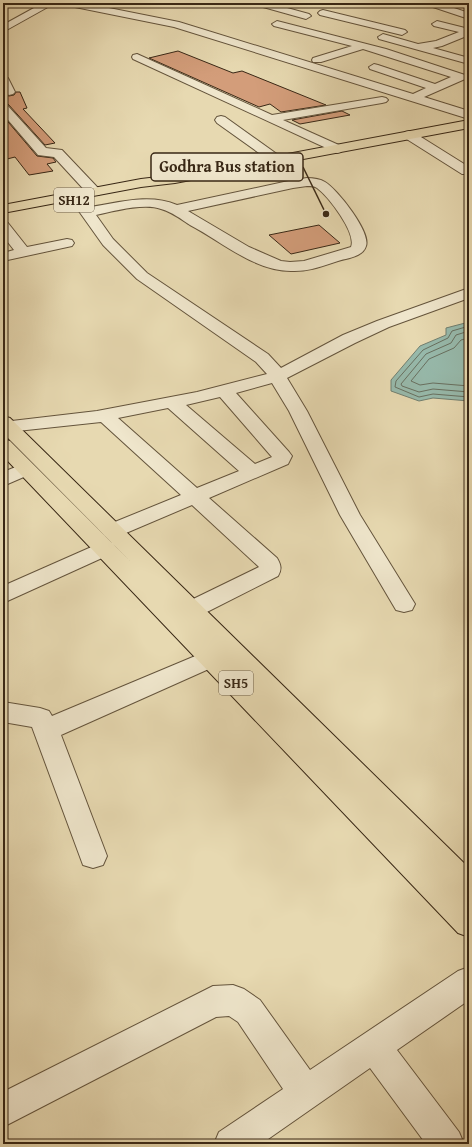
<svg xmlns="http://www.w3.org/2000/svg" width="472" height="1147" font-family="'Gentium Book Plus',serif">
  <rect width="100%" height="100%" fill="#e7d9b1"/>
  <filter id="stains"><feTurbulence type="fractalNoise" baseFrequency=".005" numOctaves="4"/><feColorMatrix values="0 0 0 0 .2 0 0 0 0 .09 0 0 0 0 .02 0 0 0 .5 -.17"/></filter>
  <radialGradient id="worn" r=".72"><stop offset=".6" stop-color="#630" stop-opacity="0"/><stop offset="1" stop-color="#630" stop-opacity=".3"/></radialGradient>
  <!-- water -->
  <path fill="#97baac" stroke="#717f70" d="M469 322V401L433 398 419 401 391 391V380L420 346 446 335V328Z"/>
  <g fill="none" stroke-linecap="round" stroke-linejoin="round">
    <!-- shore -->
    <path stroke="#687060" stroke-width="1" d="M469 326 452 331 448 338 423 350 396 381 395 387 419 397 433 394 469 397
      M469 331 456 335 451 343 426 354 401 384 402 386 419 392 433 389 469 392
      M469 338 461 340 454 348 429 359 411 381 420 385 433 383 469 386"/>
  </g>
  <!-- building -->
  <path fill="#d39d7a" stroke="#382715" d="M178 51 233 73 242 71 326 105 281 112 270 104 259 107 149 58Z
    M16 92H20L27 108 23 109 55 143 45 145 8 104 3 103V94L9 96 14 95Z
    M342 111 350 115 300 124 292 120Z
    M3 116 37 156 53 158 56 162 47 164 53 171 29 175 15 157 3 160Z
    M319 225 340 243 291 254 269 235Z"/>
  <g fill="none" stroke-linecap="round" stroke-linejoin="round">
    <defs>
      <path id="minor" d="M43 3H55L3 32V25Z
        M65 3H84L179 22 413 94 426 88 370 69 369 67 374 64 378 65 435 84 451 77 363 49 321 62H313L312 60 313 58 352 46 274 26 272 24 277 21 386 49 465 75 466 77 465 79 424 97 469 111V119L174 27 70 6Z
        M254 3H269L309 14 311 16 306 19 256 5Z
        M425 3H439L469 13V19L427 5Z
        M323 10 405 30 407 32 402 35 320 15 318 13 320 11Z
        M437 21 469 29V35L442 46 433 48 469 58V64L379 39 378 37 383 34 418 44 436 41 459 32 434 26 432 24Z
        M137 54 272 115 382 97 386 98 388 100 386 102 382 103 283 120 341 146 343 149 341 152 337 153 133 59 132 57 133 55Z
        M3 75 8 78 15 92 13 94 9 95 3 92Z
        M3 104 7 105 46 148 62 150 99 189 101 192 99 195H89L54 157 38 155 3 114Z
        M221 116 225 117 281 157 283 160 281 163H273L217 123 215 120 217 117Z
        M409 131 413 132 469 167V174H462L405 138 403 135 405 132Z
        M307 178C313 178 320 179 325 182 337 189 371 232 366 246 363 257 347 258 338 261 323 266 307 272 291 271 254 271 221 241 190 225 181 219 172 212 161 209 144 203 114 211 96 215L113 239 147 273 268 354 281 368 343 335 377 321 469 288V298L389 327 355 343 287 378 307 411 360 515 415 604 412 610 404 612 396 610 340 515 289 411 272 383 236 393 289 452 292 456 288 464 209 498 277 558C281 565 282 569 278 576L199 616 191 618 183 616 180 610 183 604 259 567 258 566 192 505 119 536 112 538 105 536 101 531 105 526 181 495 101 422 8 432 3 430V422L97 411 197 392 267 374 256 362 137 279 103 245 71 200 73 197H83L90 207C118 203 149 193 177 205L293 180ZM307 186C311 186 314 186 317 188 328 196 357 233 351 247L304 261 290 262 281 261 249 247 188 211 293 188ZM220 397 272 457 255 464 186 405ZM168 408 239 471 197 488 118 418Z
        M3 222 8 223 27 247 67 239 72 240 74 243 72 246 3 261V253L14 250 3 236Z
        M26 463 33 465 36 469 33 473 3 486V472Z
        M105 541 113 543 116 548 113 553 3 603V586Z
        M212 649 220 652 224 658 220 664 61 735 107 856 103 865 93 868 83 865 32 727 3 722V702L40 708 49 711 52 716Z
        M469 967V1000L397 1050 459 1132 464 1144H426L370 1068 261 1144H214L219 1132 283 1089 238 1022 229 1016 216 1017 3 1127V1092L213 986 233 985 244 989 260 1000 310 1070 458 971Z"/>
      <path id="major" d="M469 120V128L175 183 141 187 3 213V205L141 179 175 175Z
        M3 416 10 418 469 868V900L465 899 469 903V937L458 933 3 456V439L10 441 130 561 3 433Z"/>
    </defs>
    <!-- minor casing -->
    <use href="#minor" stroke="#64543c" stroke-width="2"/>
    <!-- major casing -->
    <use href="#major" stroke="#382715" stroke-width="2"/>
    <!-- minor -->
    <use href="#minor" fill="#efe6cc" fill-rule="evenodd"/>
    <!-- major -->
    <use href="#major" fill="#e7d9b1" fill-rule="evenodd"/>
  </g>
  <g text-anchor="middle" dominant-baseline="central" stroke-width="3" stroke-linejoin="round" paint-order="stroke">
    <!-- shield labels -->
    <g fill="#efe6cc" stroke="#6f604c" stroke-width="1">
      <rect x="54" y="188" width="40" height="24" rx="3"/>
      <rect x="219" y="671" width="34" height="24" rx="3"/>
    </g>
    <g font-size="14" font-weight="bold" fill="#382715">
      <text x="74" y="200">SH12</text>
      <text x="236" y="683">SH5</text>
    </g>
  </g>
  <!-- callouts -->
  <path fill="none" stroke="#382715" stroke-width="1.5" d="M326 214L303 167"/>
  <circle fill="#382715" stroke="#efe6cc" stroke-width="1.5" cx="326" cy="214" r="4"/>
  <rect fill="#efe6cc" stroke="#382715" stroke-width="1.5" x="151" y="153" width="152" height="28" rx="4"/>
  <g font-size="16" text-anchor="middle" font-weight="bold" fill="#382715">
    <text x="227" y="172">Godhra Bus station</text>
  </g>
  <!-- margin -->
  <rect width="472" height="1147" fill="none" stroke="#e7d9b1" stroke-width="16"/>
  <rect x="4" y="4" width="464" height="1139" fill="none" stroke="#382715" stroke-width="2"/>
  <rect x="8" y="8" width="456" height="1131" fill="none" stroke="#382715"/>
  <rect width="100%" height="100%" filter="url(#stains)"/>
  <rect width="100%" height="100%" fill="url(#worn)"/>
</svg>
